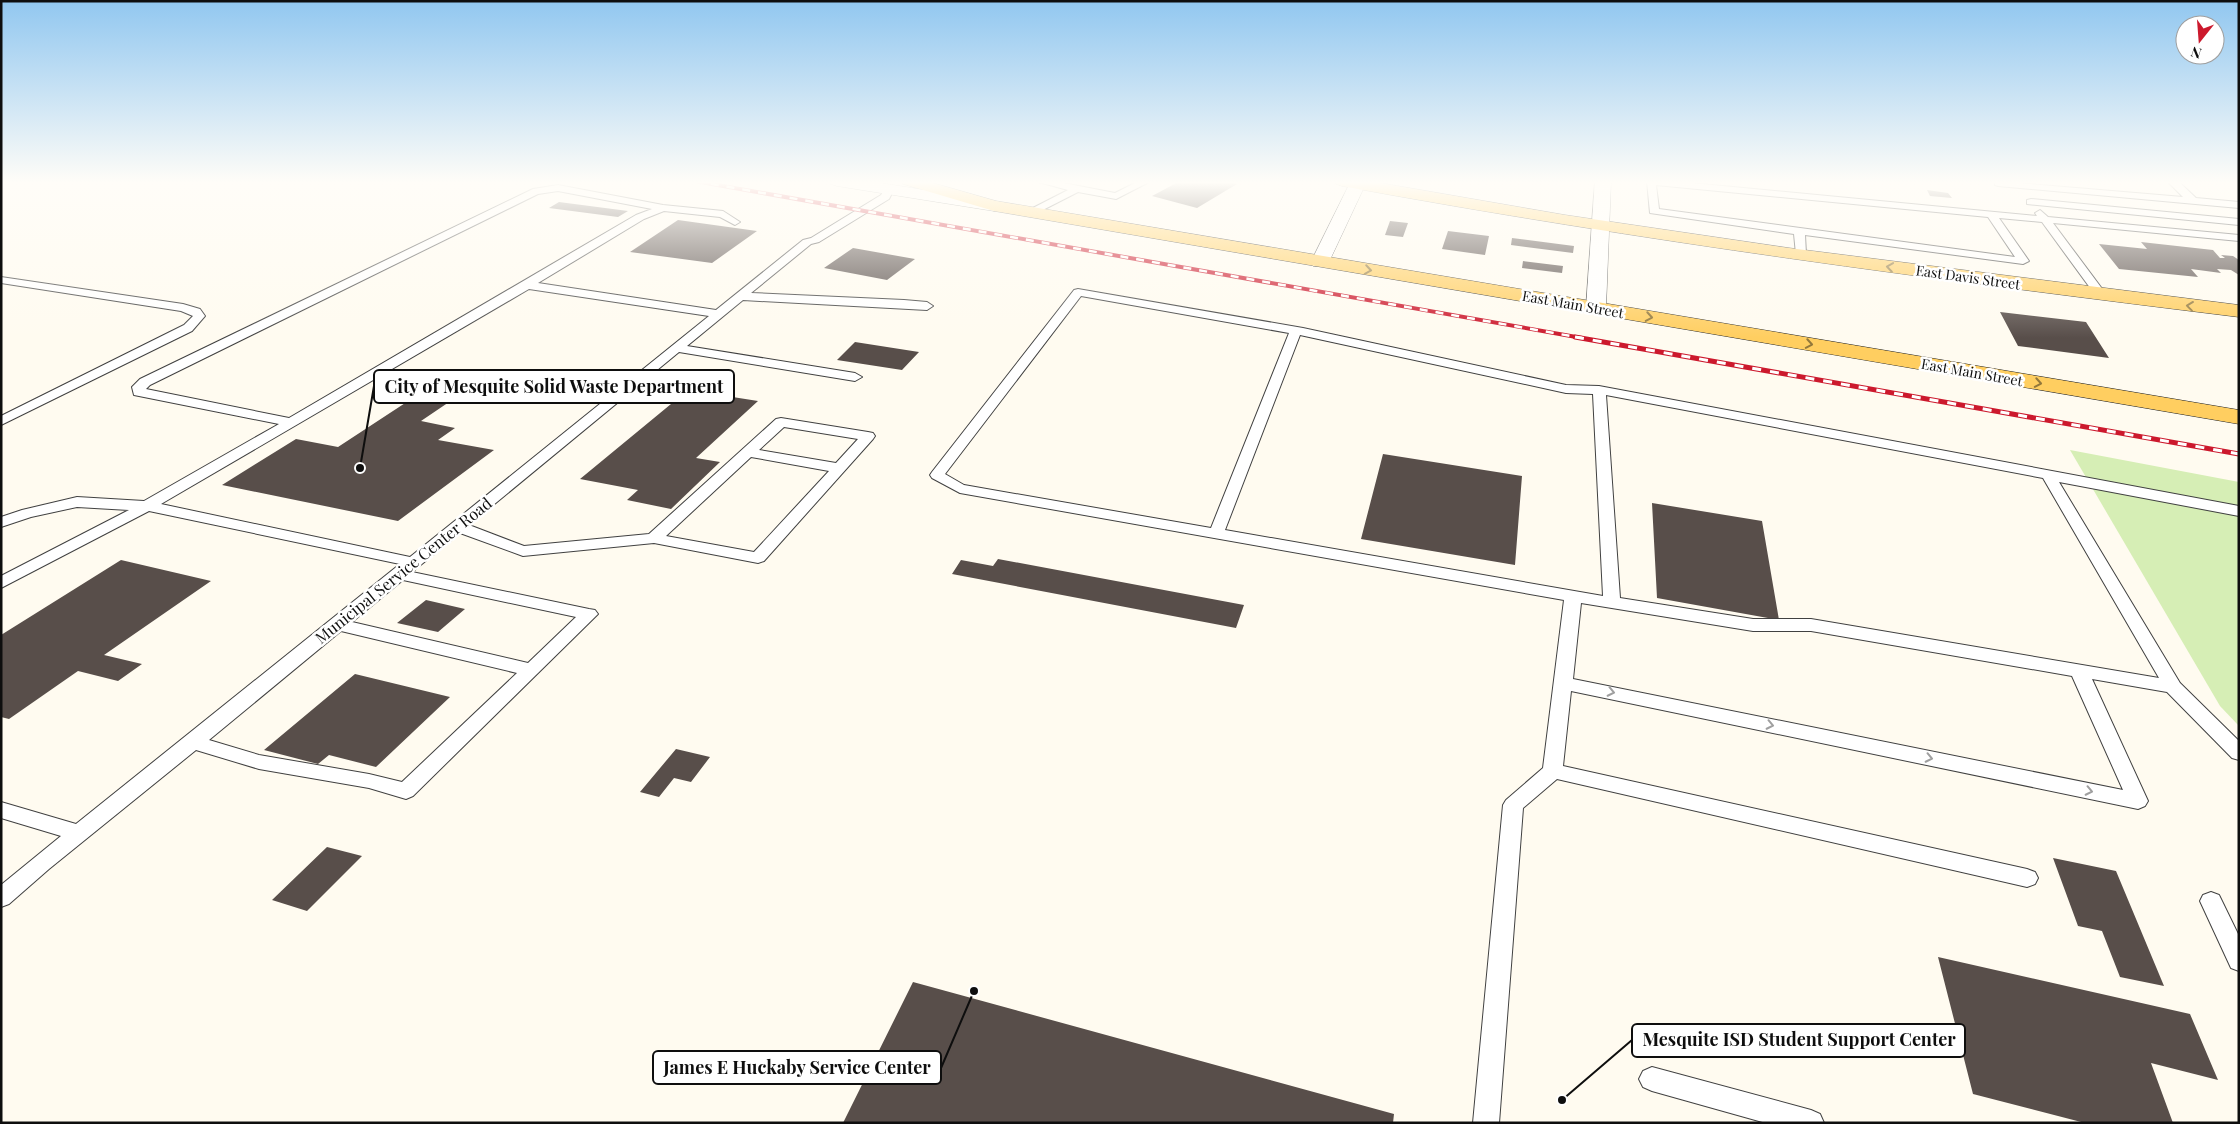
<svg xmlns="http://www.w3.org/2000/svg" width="2240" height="1124" font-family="'Playfair Display',serif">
  <rect width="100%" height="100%" fill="#fffbf0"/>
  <!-- green -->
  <path fill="#d6eeb5" d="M2070 450 2239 482V726L2220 706Z"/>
  <!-- building -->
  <path fill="#584e4a" d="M1180 181H1223L1237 184 1197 208 1152 196Z
    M1927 190 1948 193 1952 198 1930 196Z
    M559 202 628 211 618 217 549 208Z
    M678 220 757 231 712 263 630 252Z
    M1390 221 1408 223 1403 237 1385 235Z
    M1448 231 1489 236 1485 255 1442 249Z
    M1512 238 1574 246 1573 253 1511 245Z
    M2141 242 2213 250 2220 258H2225L2221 255 2233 256 2239 260V275L2231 270 2217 269 2221 273 2191 269 2198 277 2119 269 2099 244 2147 249Z
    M853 248 915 259 887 280 824 268Z
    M1523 261 1563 266 1562 273 1522 268Z
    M2000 312 2086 322 2109 358 2018 346Z
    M855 342 919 352 902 370 837 360Z
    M688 390 758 401 696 458 720 462 671 509 627 500 638 490 580 479Z
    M422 392 455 398 421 421 455 428 438 440 494 450 398 521 222 485 296 439 338 447Z
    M1383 454 1522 476 1515 565 1361 539Z
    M1652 503 1762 521 1779 620 1657 598Z
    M998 559 1244 605 1236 628 952 574 961 560 993 566Z
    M121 560 211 581 104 655 142 664 118 681 78 671 9 719 1 717V635Z
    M426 600 465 609 438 632 397 623Z
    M355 674 450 697 376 767 329 755 318 764 264 750Z
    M676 749 710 757 691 782 674 778 659 797 640 792Z
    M327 847 362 856 307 911 272 900Z
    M2053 858 2116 871 2164 986 2120 977 2102 931 2078 926Z
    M1938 957 2190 1014 2218 1080 2151 1063 2173 1123H2085L1973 1094Z
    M913 982 1394 1114 1393 1123H843Z"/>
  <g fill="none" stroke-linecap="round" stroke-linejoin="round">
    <defs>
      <path id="service" d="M1035 181H1053L1115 193 1139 181H1151L1116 199 1078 192 1031 216 1026 213 1027 211 1068 190Z
        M1647 181H1671L2037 216 2035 213 2040 210 2048 217 2239 235V241L2053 223 2106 294 2100 297 2096 296 2042 222 1999 218 2029 261 2023 264 1805 235 1806 254 1801 257 1796 254 1794 234 1650 213ZM1656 185 1988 217 2015 257 1659 209Z
        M1995 181 2183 197 2167 181H2178L2196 198 2239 202V208L1998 186 1995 185Z
        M558 185 663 205 723 211 740 222 735 225 720 217 664 211 644 219 538 283 716 310 803 240 811 238 881 195 886 187H892L894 189 889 199 819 242 811 244 751 293 904 300 927 302 933 306 927 310 743 300 687 346 855 373 862 377 855 381 679 352 469 525 524 546 649 534 776 419 781 418 868 432 873 433 875 436 873 439 764 561 758 563 654 543 523 556 460 533 412 572 589 609 595 610 598 614 413 796 406 799 369 788 259 769 196 750 49 869 9 904 1 907V885L61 836 1 818V802L76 824 400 564 149 511 1 588V576L129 510 77 507 31 517 1 527V517L22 510 77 497 144 501 279 424 134 395 132 387 140 379 533 189ZM558 191 652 209 636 215 289 418 146 389 150 385 538 194ZM529 289 709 316 410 557 161 504ZM784 427 858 439 836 463 759 450ZM751 457 829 471 754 552 666 536ZM403 580 576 617 528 663 352 622ZM341 631 517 673 402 782 369 774 259 755 209 740Z
        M2031 199 2239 219V225L2027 204V200Z
        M1 277 183 304 200 309 205 316 192 331 1 425V416L184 325 193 316 181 311 1 283Z
        M1078 289 1303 328 1566 385 1599 386 2239 506V516L2059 482 2180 683 2239 741V760L2232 758 2167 692 2092 679 2148 801 2145 806 2138 809 1571 691 1563 766 2027 869 2035 872 2038 878 2035 884 2027 887 1557 779 1523 808 1499 1123H1473L1503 805 1506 800 1543 768 1564 600 960 493 932 478 930 475 932 472 1074 290ZM1081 296 1289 333 1211 528 964 485 945 474ZM1300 335 1566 393 1593 394 1603 596 1225 530ZM1606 395 2043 478 2159 678 1811 619H1753L1620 598ZM1581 603 1753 631H1811L2072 676 2123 790 1573 679Z
        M2211 892 2219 895 2239 936V971L2231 968 2200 901 2203 895Z
        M1652 1067 1811 1110 1820 1114 1824 1123H1766L1652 1091 1643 1087 1639 1079 1643 1071Z"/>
      <path id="minor" d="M1351 181H1367L1329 262 1327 266H1313L1311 262Z
        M1595 181H1611L1606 308 1603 312 1596 314 1589 312 1586 308Z"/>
      <path id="tertiary" d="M829 181H868L994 201 1000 202 1003 206 1000 210 994 211 837 186 831 184Z"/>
      <path id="primary" d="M901 181H926L996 201 2239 410V424L994 211 903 184Z
        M1334 181H1369L1565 215 1789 248 2239 305V317C1939 280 1639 241 1342 186L1336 184Z"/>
    </defs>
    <!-- service casing -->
    <use href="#service" stroke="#414141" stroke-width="2"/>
    <!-- minor casing -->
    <use href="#minor" stroke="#414141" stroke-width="1"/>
    <!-- tertiary casing -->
    <use href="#tertiary" stroke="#414141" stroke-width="1"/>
    <!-- primary casing -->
    <use href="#primary" stroke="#1f1f1f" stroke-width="1"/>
    <!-- service -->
    <use href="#service" fill="#fff" fill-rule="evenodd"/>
    <!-- minor -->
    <use href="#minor" fill="#fff" fill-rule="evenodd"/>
    <!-- tertiary -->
    <use href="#tertiary" fill="#fff" fill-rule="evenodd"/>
    <!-- primary -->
    <use href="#primary" fill="#ffce60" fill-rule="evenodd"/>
    <defs>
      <path id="rail-far1" d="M695 181 1582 338"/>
      <path id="rail" d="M1575 337 2239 454"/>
    </defs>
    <!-- rail-far1 casing -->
    <use href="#rail-far1" stroke="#cc192d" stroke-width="4"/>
    <!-- rail casing -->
    <use href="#rail" stroke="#cc192d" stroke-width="5"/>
    <!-- rail-far1 -->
    <use href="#rail-far1" stroke="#fff" stroke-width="2.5" stroke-dasharray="8" stroke-linecap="butt"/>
    <!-- rail -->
    <use href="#rail" stroke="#fff" stroke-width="3" stroke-dasharray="9" stroke-linecap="butt"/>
  </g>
  <!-- one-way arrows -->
  <defs><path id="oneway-chevron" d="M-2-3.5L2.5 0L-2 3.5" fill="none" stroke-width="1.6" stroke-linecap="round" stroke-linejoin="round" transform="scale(1.25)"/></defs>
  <g stroke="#93783b">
    <use href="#oneway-chevron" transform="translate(1890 267) rotate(-172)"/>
    <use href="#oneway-chevron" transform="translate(1368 270) rotate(9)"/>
    <use href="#oneway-chevron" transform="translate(2190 306) rotate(-173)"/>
    <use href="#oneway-chevron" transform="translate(1649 317) rotate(10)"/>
    <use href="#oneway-chevron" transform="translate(1809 344) rotate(10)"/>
    <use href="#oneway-chevron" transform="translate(2038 383) rotate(10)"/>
  </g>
  <g stroke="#9f9f9f">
    <use href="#oneway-chevron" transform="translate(1611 692) rotate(12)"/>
    <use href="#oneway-chevron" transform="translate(1770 725) rotate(12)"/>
    <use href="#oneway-chevron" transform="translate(1929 758) rotate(12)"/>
    <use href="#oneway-chevron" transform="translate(2089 791) rotate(12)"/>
  </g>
  <!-- sky -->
  <linearGradient id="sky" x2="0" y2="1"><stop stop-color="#91c7f0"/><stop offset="0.54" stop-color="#fffdf8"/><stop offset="1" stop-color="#fffdf8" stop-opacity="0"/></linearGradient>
  <rect width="2240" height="338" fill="url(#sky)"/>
  <g text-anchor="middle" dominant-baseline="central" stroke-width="5" stroke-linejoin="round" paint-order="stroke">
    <!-- far-street labels -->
    <g font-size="14" fill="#0e0e0e" stroke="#fff">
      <text transform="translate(1968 277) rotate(8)">East Davis Street</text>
      <text transform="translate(1573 304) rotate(10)">East Main Street</text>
      <text transform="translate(1972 372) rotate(10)">East Main Street</text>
    </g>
    <!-- street labels -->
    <g font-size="16" fill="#0e0e0e" stroke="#fff">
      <text transform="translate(403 570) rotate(-39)">Municipal Service Center Road</text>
    </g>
  </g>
  <!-- callouts -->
  <path fill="none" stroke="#0e0e0e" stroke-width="2" d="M360 468L374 386M1562 1100L1632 1040M974 991L941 1068"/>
  <g fill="#0e0e0e" stroke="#fff" stroke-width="2">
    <circle cx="360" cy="468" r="5"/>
    <circle cx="1562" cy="1100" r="5"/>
    <circle cx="974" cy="991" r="5"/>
  </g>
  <g fill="#fff" stroke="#0e0e0e" stroke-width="2">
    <rect x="374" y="370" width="360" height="33" rx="5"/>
    <rect x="1632" y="1024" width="333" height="33" rx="5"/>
    <rect x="653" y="1051" width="288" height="33" rx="5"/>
  </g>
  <g font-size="18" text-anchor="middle" font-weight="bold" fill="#0e0e0e">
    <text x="554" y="393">City of Mesquite Solid Waste Department</text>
    <text x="1799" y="1046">Mesquite ISD Student Support Center</text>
    <text x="797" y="1074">James E Huckaby Service Center</text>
  </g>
  <!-- border -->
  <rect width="2240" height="1124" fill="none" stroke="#0e0e0e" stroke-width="5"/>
  <!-- north arrow -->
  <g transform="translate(2200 40) rotate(197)"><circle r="24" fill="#ffffff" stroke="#9f9f9f"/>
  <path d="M0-4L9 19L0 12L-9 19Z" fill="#cc192d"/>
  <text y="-8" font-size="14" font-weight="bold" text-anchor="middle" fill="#0e0e0e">N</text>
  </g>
</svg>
